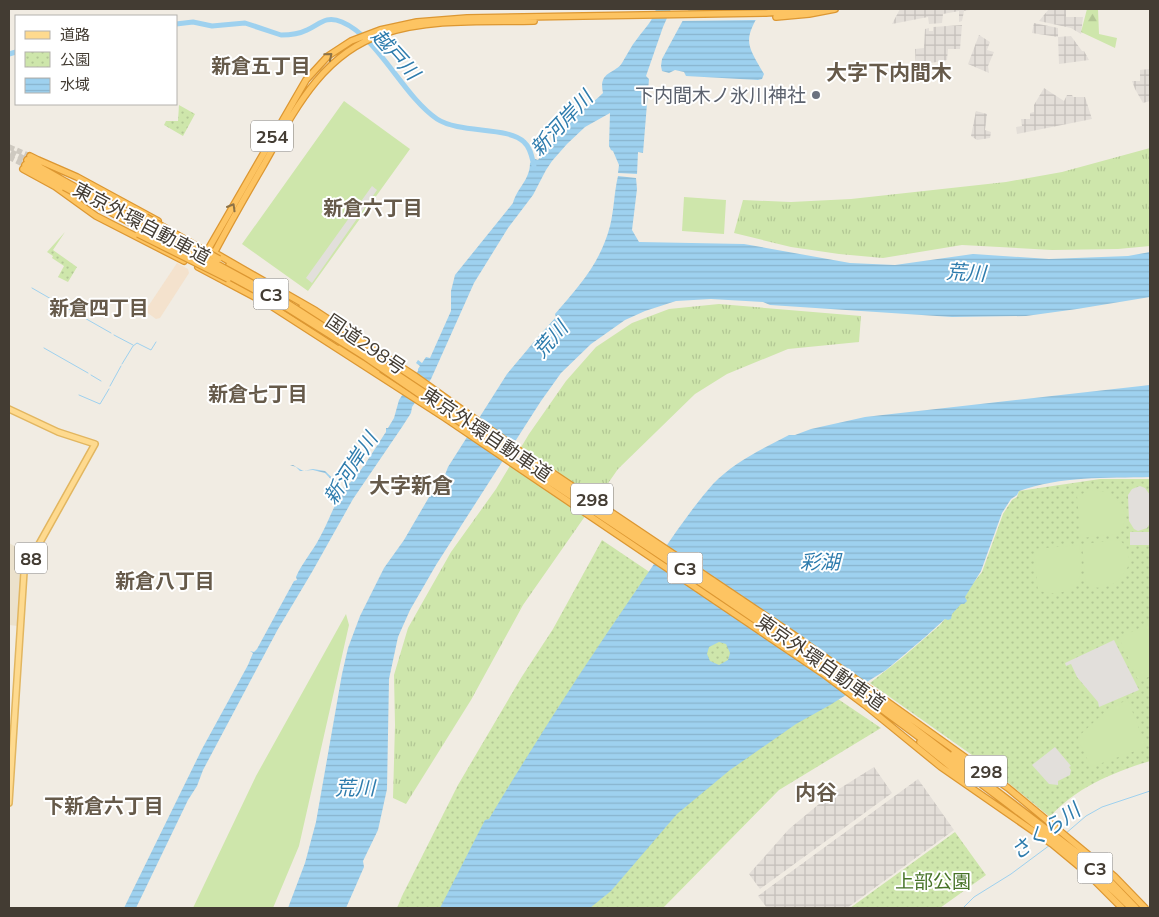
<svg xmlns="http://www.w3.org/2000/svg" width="1159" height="917" font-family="Mulish,'Noto Sans JP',sans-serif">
  <defs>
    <pattern id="industrial-grid" width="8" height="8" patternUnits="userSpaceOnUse" patternTransform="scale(1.25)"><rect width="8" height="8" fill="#e3ded8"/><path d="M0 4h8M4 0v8" fill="none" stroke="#c4bfba"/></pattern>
    <pattern id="grass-tufts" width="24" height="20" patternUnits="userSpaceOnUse" patternTransform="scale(1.25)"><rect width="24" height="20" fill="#cee6ab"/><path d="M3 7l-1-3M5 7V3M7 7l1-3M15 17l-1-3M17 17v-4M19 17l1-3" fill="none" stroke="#b2c694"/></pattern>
    <pattern id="forest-firs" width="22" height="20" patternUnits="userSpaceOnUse" patternTransform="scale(1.25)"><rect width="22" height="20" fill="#cee6ab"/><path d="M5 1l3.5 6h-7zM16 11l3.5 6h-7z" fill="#b2c694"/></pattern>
    <pattern id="park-dots" width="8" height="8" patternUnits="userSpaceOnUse" patternTransform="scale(1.25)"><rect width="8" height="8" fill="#cee6ab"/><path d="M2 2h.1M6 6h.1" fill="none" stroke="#b2c694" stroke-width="1.8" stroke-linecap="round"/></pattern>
    <pattern id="water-rules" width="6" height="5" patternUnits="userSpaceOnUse" patternTransform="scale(1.25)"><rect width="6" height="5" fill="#9ed1ef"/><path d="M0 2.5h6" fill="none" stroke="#89b4cd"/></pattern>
  </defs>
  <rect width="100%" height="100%" fill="#f1ece3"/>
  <!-- commercial -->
  <path fill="#f4e2cd" d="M177 263 188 269 189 273 160 318 156 319 145 311Z"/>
  <!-- industrial -->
  <path fill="url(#industrial-grid)" d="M900 9H977L964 11 962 21 959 22V11L943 14 942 23 929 24 928 17 892 24Z
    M1049 9H1066V17H1083L1081 34 1071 28 1039 21Z
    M1034 23 1058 28V37L1071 36 1082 51H1084L1089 60 1059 64 1058 37 1032 33Z
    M962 25 960 49H948L947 60 931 63 916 69 915 49 924 48 925 29 929 28V31H933V27Z
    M979 35 990 42 987 50 994 52 988 66 989 73 968 64Z
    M1150 69V101L1143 103 1135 89 1132 81H1140V70Z
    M1044 88 1064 101 1067 95H1072L1073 97H1085L1092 119 1017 134 1016 127 1022 126 1021 119H1030V113L1034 112V105Z
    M976 111 987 114 985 130 991 132 990 138 977 140 971 136Z
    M874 767 892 793 760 889 749 874 789 829 831 794Z
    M918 779 954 830 847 908H767L758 896Z"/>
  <!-- education -->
  <path fill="#ebe1cc" d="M9 543 29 554 30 556 22 570 18 626 9 625Z"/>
  <!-- grass -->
  <path fill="url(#grass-tufts)" d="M1150 148V246L1118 249 1052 250 962 245 883 258 839 254 791 247 734 233 743 200 791 202 851 199 1006 182 1062 172Z
    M719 304 861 316 859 342 788 349 727 374 695 394 618 469 523 605 471 700 406 804 393 798 395 725 394 675 408 628 451 552 496 489 529 434 566 381 596 347 632 323 669 309Z"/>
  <!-- forest -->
  <path fill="url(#forest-firs)" d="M1087 9H1098L1099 34 1117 38 1115 48 1081 32Z"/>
  <!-- park -->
  <path fill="url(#park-dots)" d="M179 105 195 114 183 136 164 125 166 121H178Z
    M65 232 53 250 77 267 68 282 58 277 64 266 52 258 53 256 47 252Z
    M1100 479H1150V761C1114 772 1075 788 1050 817L989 767 870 683 903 657 940 625 982 572 1003 514 1012 500 1017 497 1019 491Z
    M602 540 881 728 779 790 663 908H397L402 896 458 785 521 678 553 629Z
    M955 832 986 875 940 908H850Z"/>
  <!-- garden -->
  <path fill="#cee6ab" d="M344 101 410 149 308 291 242 244Z
    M684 197 726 200 724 234 682 231Z
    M1092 490C1117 490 1133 511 1120 534L1081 538 1077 496Z
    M1119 540 1126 546 1130 562C1122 582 1107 593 1086 585L1082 544Z
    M1079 545C1080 553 1083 564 1081 573 1076 593 1055 597 1038 590L1034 549Z
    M346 614 349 625 299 846 273 908H193L256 776Z
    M1148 624 1150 628V676L1139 682 1119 638Z
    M1128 700 1146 747 1091 767 1078 739 1079 736 1110 707Z"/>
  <!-- parking -->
  <path fill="#e2dfdb" d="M372 186 377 190 312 283 306 278Z
    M1140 486 1145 488 1150 495V523L1147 528 1138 531 1134 529 1129 521 1128 495 1132 489Z
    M1130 532H1150V545H1130Z
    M1114 640 1139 690 1099 707 1098 702 1077 677 1071 664 1066 666 1065 663Z
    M1055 747 1071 766 1069 767 1071 770 1070 775 1058 781V785L1049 784 1032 765Z"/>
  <!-- water -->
  <path fill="url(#water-rules)" fill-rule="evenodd" d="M656 9H671L663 27 646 76 649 79 643 153 638 152 637 174 618 173 619 165 613 151 611 150 609 146 610 113 585 127 567 144 552 161 546 170 533 195 508 228 474 283 431 379 412 407 411 413 402 427 353 499 312 572 278 629 203 770 197 786 188 800 136 908H124L202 749 248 665 253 653 250 651 254 652 257 649 294 581 297 580 296 577C302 563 313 551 320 537 329 521 333 506 343 492L325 473 313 470 300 471 296 467 290 465H293L303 471 313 469 325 471 343 488C357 481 376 446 386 432V428H388L394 418 399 400 418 371V369L420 366 416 363 418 360 422 363 426 357 430 358 451 311V291L455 275 513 203C517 188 530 180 530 163L535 159 538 160C550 146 560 128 575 116 585 108 594 102 603 93 598 71 615 74 622 63 627 55 631 46 637 39 644 29 653 21 656 9Z
    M689 9H762C743 41 746 43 764 74L762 79 758 80 686 76 684 72 675 70 669 73 662 71 661 66 662 59Z
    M618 176 636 178 637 189 632 230 639 242 744 244 850 263 895 265 973 254 1049 259 1128 256 1150 252V297L1077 309 1026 316 952 317 770 305 763 302 711 299 676 301 645 311 625 320 591 344 561 373 541 401 436 565 410 610 398 637 389 679 387 789 378 830 363 861 364 867 346 908H288L305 863 316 822 342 674 348 648 360 616 384 568 404 540 432 492 443 480 448 467 507 374 538 337 556 317 555 314C579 286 600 264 610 226 614 210 614 193 618 176Z
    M1150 385V477C1106 478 1061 476 1019 491L1017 495 1011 499 1002 513 981 571 965 597 967 601 964 604H961L952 614 951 619 948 620 945 619 924 638 886 670 830 705 796 724 730 770 677 814 611 891 590 908H440L485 820 489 819C535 742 584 666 635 592 660 556 684 517 713 484 734 462 762 449 789 435H795L811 429 865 417ZM719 642 726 644 730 653 728 660 719 665 710 661 707 654 709 647Z"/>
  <!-- pier -->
  <path fill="#f1ece3" d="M764 10 756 20 679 21 685 11Z"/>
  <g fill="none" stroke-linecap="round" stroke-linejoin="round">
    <!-- stream -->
    <path stroke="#9ed1ef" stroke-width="1" d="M32 288 65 307
      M67 308 111 333
      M114 335 133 345
      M44 348 88 373
      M122 364 133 346 137 343 151 350 156 342
      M91 375 101 381
      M110 386 121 366
      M79 395 100 404 109 389
      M1065 834 1086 816 1102 807 1150 791
      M963 908 974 897 1011 874 1050 845"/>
    <!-- river -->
    <path stroke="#9ed1ef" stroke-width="5" d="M176 24 193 22 212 26 245 23 281 35C290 35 299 34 307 30 320 24 326 15 342 22 378 37 403 96 437 119 460 134 508 126 524 142 531 148 532 158 534 166
      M9 54 16 52"/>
    <!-- highway-tunnel -->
    <path stroke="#cec9c0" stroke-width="5.5" stroke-dasharray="5.5 3" stroke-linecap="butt" d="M9 147 30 156
      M11 152 27 160
      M9 157 25 165"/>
    <defs>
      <path id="major" d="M9 409 58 432 95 444 29 562 24 572 9 803"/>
      <path id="highway" d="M812 9 766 13 467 18 417 22 380 30 351 41 328 56 306 80 198 267 268 304 445 418 825 675 865 705 941 767 1052 844 1087 873 1122 908
        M776 17 809 14 835 9
        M30 156 42 162
        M27 160 66 182
        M38 160 77 177 158 221
        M25 165 64 187
        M23 169 56 187
        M53 185 96 216 184 261
        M208 249 316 311 415 376 520 451 791 633 1008 788 1114 876 1145 908
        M213 255C229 225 246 195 263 166 293 113 321 54 383 34 430 18 485 22 534 21
        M229 265 263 287
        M302 307 330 325
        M341 347 377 371
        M390 364 429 393
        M467 421 837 671 901 718 1079 854 1108 879 1136 908
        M464 425C627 534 792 640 948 759 1011 807 1075 852 1131 908
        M920 742 973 785
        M954 753 973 767"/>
    </defs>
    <!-- major casing -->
    <use href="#major" stroke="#e2b660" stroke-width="8"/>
    <!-- highway casing -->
    <use href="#highway" stroke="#dc9732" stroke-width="8"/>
    <!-- major -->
    <use href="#major" stroke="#feda8f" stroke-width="5"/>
    <!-- highway -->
    <use href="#highway" stroke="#fdc462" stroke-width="5.5"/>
    <defs>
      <path id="highway-bridge" d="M66 182 281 299 365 353 467 421
        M64 187 279 303 365 357 464 425
        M146 217 219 259
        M138 234 228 279"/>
    </defs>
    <!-- highway-bridge casing -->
    <use href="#highway-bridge" stroke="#dc9732" stroke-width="8" stroke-linecap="butt"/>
    <!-- highway-bridge -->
    <use href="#highway-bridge" stroke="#fdc462" stroke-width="5.5"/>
  </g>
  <!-- one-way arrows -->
  <defs><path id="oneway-chevron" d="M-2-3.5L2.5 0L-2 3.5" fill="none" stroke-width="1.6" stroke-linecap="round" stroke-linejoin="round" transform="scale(1.25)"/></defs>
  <g stroke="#8d7246">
    <use href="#oneway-chevron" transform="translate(329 56) rotate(-40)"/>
    <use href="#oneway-chevron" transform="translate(232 207) rotate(-60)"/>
  </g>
  <!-- markers -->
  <circle fill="#6b7280" stroke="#fff" stroke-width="2" cx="816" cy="95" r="5"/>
  <g text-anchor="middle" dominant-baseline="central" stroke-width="4" stroke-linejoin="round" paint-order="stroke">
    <!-- shield labels -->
    <g fill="#fff" stroke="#7b7670" stroke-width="1">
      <rect x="251" y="120.5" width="42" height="31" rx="4"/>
      <rect x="253.5" y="278.5" width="35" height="31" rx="4"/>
      <rect x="571" y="483.5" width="42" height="31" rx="4"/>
      <rect x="15" y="542.5" width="32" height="31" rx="4"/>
      <rect x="667.5" y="552.5" width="35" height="31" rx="4"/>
      <rect x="965" y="755.5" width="42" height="31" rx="4"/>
      <rect x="1077.5" y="852.5" width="35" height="31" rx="4"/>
    </g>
    <g font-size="18" font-weight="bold" fill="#433c33">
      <text x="272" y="136">254</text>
      <text x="271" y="294">C3</text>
      <text x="592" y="499">298</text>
      <text x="31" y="558">88</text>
      <text x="685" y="568">C3</text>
      <text x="986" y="771">298</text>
      <text x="1095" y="868">C3</text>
    </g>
    <!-- worship labels -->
    <g font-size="19" fill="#5b616d" stroke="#fff" text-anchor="end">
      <text x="806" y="95">下内間木ノ氷川神社</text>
    </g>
    <!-- street labels -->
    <g font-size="19" fill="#433c33" stroke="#fff">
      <text transform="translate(142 223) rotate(28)">東京外環自動車道</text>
      <text transform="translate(366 344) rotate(34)">国道298号</text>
      <text transform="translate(487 434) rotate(34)">東京外環自動車道</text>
      <text transform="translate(821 662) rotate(35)">東京外環自動車道</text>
    </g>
    <!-- park labels -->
    <g font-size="19" fill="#477328" stroke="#fff">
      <text x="933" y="881">上部公園</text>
    </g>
    <!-- water labels -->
    <g font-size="20" font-style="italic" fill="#2e7cad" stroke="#fff">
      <text transform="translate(396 54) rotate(48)">越戸川</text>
      <text transform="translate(561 123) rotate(-47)">新河岸川</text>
      <text transform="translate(966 272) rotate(3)">荒川</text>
      <text transform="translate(550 339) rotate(-49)">荒川</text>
      <text transform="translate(350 468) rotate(-57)">新河岸川</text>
      <text x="820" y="561">彩湖</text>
      <text x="355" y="787">荒川</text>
      <text transform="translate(1045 831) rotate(-36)">さくら川</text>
    </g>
    <!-- neighbourhood labels -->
    <g font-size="20" font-weight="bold" fill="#665a4a" stroke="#fff">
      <text x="261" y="65">新倉五丁目</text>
      <text x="373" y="207">新倉六丁目</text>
      <text x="99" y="307">新倉四丁目</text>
      <text x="258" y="393">新倉七丁目</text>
      <text x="165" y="580">新倉八丁目</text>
      <text x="104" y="805">下新倉六丁目</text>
    </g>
    <!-- quarter labels -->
    <g font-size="21" font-weight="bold" fill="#665a4a" stroke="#fff">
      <text x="889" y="72">大字下内間木</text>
      <text x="411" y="485">大字新倉</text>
      <text x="816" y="792">内谷</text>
    </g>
  </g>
  <!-- border -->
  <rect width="1159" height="917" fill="none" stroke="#433c33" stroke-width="20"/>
  <!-- legend -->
  <rect x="15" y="15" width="162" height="90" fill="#ffffff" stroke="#b4b1ad"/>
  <rect x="25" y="31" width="25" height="8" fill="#feda8f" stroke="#b4b1ad"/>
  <text x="60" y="40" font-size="15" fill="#433c33">道路</text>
  <rect x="25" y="52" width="25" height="15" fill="url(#park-dots)" stroke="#b4b1ad"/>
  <text x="60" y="65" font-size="15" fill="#433c33">公園</text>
  <rect x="25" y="78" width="25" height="15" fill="url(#water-rules)" stroke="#b4b1ad"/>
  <text x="60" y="90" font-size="15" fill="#433c33">水域</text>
</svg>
